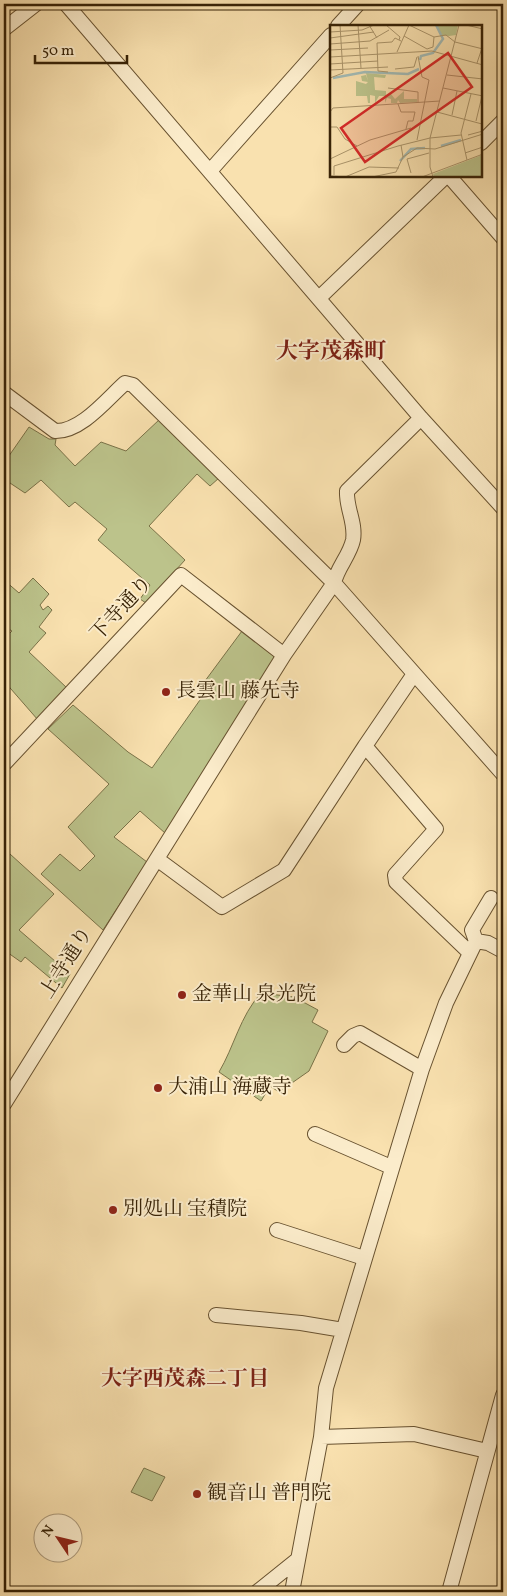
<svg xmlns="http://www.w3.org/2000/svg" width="507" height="1596" font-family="Vollkorn,'Noto Serif JP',serif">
  <rect width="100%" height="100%" fill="#f9e1af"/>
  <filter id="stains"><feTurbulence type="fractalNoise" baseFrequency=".004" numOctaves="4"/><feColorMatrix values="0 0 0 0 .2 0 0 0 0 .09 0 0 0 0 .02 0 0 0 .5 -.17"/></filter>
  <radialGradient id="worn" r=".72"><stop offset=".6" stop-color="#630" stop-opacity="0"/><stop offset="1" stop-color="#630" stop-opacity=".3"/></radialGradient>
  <!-- green -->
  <path fill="#bcc38b" stroke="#7a7248" d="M160 419 219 478 210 486 197 474 149 526 185 560 146 603 140 599 150 585 98 540 107 529 75 502 69 507 41 480 25 493 4 479V463L29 427 49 439H56L55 445 75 466 101 442 126 451Z
    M33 578 49 594 40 605 43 610 48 606 52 610 39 627 46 633 29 652 67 688 38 720 4 681V648L8 647 4 643V639L12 631 4 626V580L19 593Z
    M242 631 275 657 165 833 140 811 114 837 147 862 103 930 41 874 60 854 80 871 95 856 68 827 109 784 48 729 73 705 128 752 152 768 207 690 202 685Z
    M10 854 54 894 19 930 70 974 62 988 25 957 21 962 4 950V899L6 896 4 893V862Z
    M261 993 294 997 318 1010 312 1022 328 1031 309 1071 279 1092 270 1086 261 1101 219 1072C234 1047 240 1016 261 993Z
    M144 1468 165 1477 152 1501 131 1492Z"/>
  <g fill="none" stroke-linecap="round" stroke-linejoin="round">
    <defs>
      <path id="minor" d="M66 4 421 418 503 508
        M338 26 358 4
        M4 29 36 4
        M481 143 503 121
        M210 171 331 35
        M449 176 503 238
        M319 298 446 176
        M4 393 55 431C81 432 107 399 125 383L133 385 334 583 503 774
        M365 746 414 674
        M4 764 181 575 284 655
        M157 859 222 907 284 870 365 746 436 829 395 875 396 882 470 953
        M476 941 488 943 503 951
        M344 1045 353 1036 360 1033 422 1069
        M4 1104 284 655 334 583C337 568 350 555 353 540 356 523 346 508 347 491L421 418
        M315 1134 391 1167
        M277 1230 364 1258
        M216 1315 301 1323 343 1330
        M321 1437 414 1434 487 1451
        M257 1592 297 1560
        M292 1592 321 1437 326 1388 422 1069 446 1003 476 941 472 930 491 898
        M449 1592 503 1395"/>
    </defs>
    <!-- minor casing -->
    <use href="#minor" stroke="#685230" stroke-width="16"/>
    <!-- minor -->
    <use href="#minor" stroke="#fbeccb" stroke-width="14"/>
  </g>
  <!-- markers -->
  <g fill="#8f2418" stroke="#fbeccb" stroke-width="2">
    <circle cx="166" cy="692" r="5"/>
    <circle cx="182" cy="995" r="5"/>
    <circle cx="158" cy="1088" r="5"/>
    <circle cx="113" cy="1210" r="5"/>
    <circle cx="197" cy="1494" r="5"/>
  </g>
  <g text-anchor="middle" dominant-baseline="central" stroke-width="4" stroke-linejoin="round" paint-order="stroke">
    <!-- street labels -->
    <g font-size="20" fill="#372206" stroke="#fbeccb">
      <text transform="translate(122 609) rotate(-47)">下寺通り</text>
      <text transform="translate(67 963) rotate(-58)">上寺通り</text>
    </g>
    <!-- poi labels -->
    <g font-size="20" fill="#372206" stroke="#fbeccb" text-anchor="start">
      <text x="176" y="692">長雲山 藤先寺</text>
      <text x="192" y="995">金華山 泉光院</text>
      <text x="168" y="1088">大浦山 海蔵寺</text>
      <text x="123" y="1210">別処山 宝積院</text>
      <text x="207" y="1494">観音山 普門院</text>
    </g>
    <!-- neighbourhood labels -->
    <g font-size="21" font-weight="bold" fill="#7a1f14" stroke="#fbeccb">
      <text x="185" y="1379">大字西茂森二丁目</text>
    </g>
    <!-- quarter labels -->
    <g font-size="22" font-weight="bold" fill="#7a1f14" stroke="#fbeccb">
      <text x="331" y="352">大字茂森町</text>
    </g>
  </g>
  <!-- overview -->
  <g transform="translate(330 25)">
    <rect width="152" height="152" fill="#f9e1af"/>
    <path d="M106 0H128L126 10 119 11 112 10ZM36 48 56 50 55 53 44 52 45 65 56 66V70L61 69 65 74 74 66V74H87V77L70 78 68 75 67 78H61V74L57 73 55 78V71H49L45 78V71L40 70V78H38L37 71H26V56L36 59 38 57 32 56 31 51 36 50 38 56ZM152 130V152H104L103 149Z" fill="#bcc38b"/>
    <path fill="none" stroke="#a2bbb6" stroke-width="2.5" d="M90 35 91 31 103 28 113 14 106 0M3 53 35 47 78 49 89 44M111 121 131 115M70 136 81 124 95 123"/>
    <path fill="none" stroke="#ab956b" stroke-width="1" d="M28 0 31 43M39 0 47 13M56 0 70 12 69 15M79 0 104 12 116 10 125 17 153 24M136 0 153 4M0 7 32 5 44 0M74 11 97 24 103 22 104 12M0 13 44 7M0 19 40 16 59 5M0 25 38 23M67 27 79 0M0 32 102 26 153 40M147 38 152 23M0 39 48 36M65 44 84 42 87 32M0 45 58 42M58 47 48 46 47 18 62 17 65 13 71 16M117 50 153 54M0 53 13 48 10 0M58 63 88 67V78M113 63 153 71M68 79 71 87H85L83 96H78L76 104M0 87 3 83 110 76M107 87 152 99M122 90 127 66M146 96 152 71M0 102H7L15 114 27 121M138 110 153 106M87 115 99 55 92 52 88 31M135 128 153 122M73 132 87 123 105 124 153 109M0 134 40 115 81 103M137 135 131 108 141 69M81 148 77 134 99 128M4 150V141L68 121 100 113 131 110M0 151 18 152M15 152 39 142 69 143M42 152 66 147 73 132 71 120M92 152 153 129M103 152 100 142V113L129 0"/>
    <path fill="#d62828" fill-opacity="0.15" stroke="#d62828" stroke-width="2.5" d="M118 28 142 62 35 137 11 103Z"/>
    <rect width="152" height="152" fill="none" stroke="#372206" stroke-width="2.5"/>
  </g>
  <!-- margin -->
  <rect width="507" height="1596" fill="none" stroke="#f9e1af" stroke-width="20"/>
  <rect x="5" y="5" width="497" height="1586" fill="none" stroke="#372206" stroke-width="2.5"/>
  <rect x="10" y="10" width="487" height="1576" fill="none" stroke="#372206"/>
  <!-- north arrow -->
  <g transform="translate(58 1538) rotate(305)"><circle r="24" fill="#fbeccb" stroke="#ad9b7c"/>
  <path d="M0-4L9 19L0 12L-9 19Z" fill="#8f2418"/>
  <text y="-8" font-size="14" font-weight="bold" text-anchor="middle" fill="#372206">N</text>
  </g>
  <!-- scale -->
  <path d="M35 55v8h92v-8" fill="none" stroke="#372206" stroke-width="2.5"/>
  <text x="42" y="55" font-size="15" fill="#372206" stroke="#fbeccb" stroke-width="4" paint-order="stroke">50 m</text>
  <rect width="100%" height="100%" filter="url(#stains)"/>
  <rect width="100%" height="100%" fill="url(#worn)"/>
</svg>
